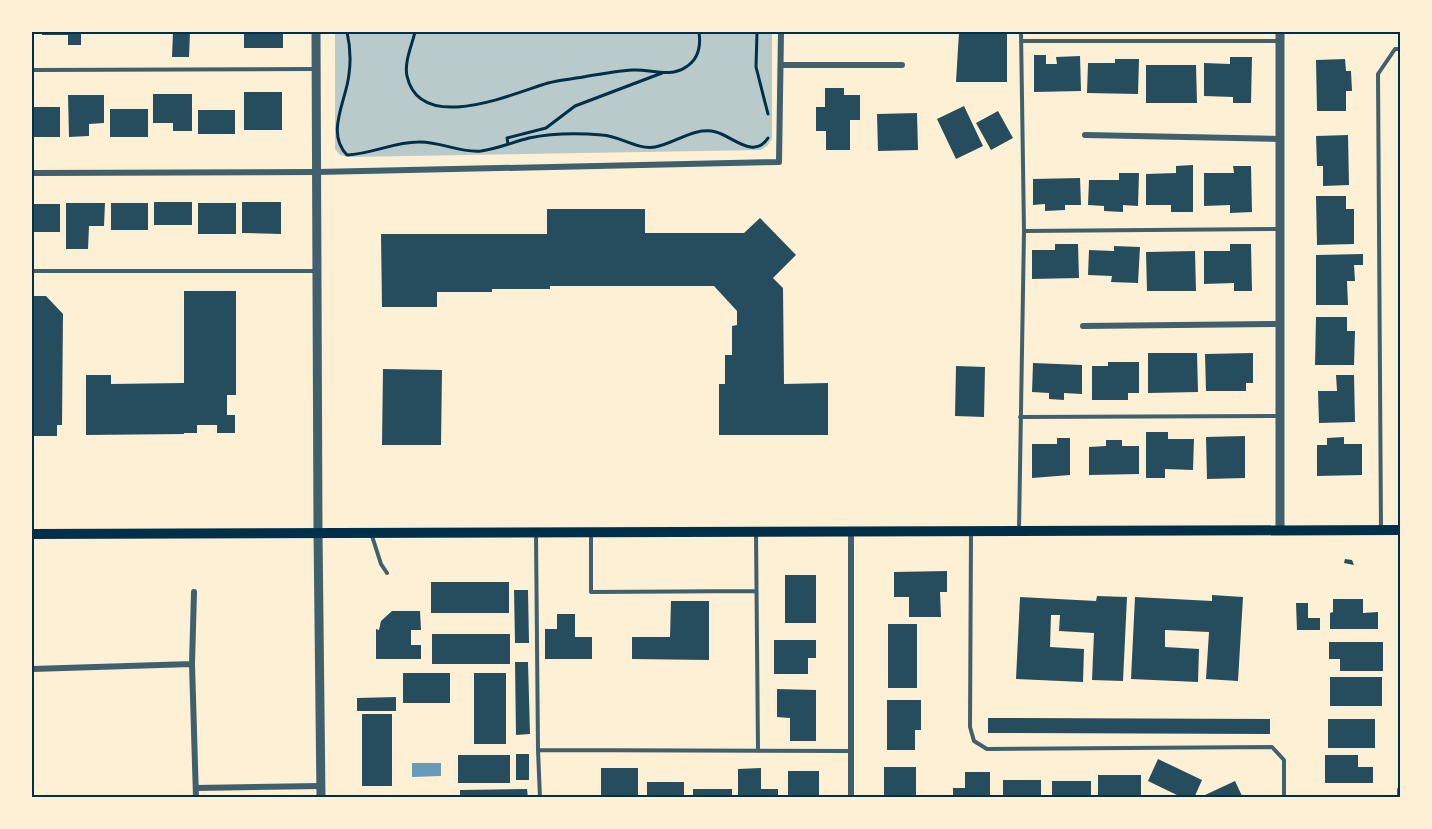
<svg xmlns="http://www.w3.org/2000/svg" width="1432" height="829" font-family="'Source Sans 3',sans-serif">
  <rect width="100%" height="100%" fill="#fdf0d5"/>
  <!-- green -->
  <path fill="#b9caca" d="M335 32H772V138L768 145 761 150 348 157 340 155 335 149Z"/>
  <!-- water -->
  <path fill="#669bbc" d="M412 763H441V776L412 777Z"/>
  <!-- building -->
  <path fill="#264d5e" d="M42 32H81V45H68V35H42Z
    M173 32H190L189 57H172Z
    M244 32H283V48H244Z
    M959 32H1007V82H956Z
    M1034 55H1046V64H1057L1056 57 1080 56 1081 91 1034 92Z
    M1230 57H1252L1251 103H1233V97L1204 96V63L1230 64Z
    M1115 59H1139L1138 94 1087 93 1088 63H1115Z
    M1345 59 1346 71H1351L1352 91H1346V111H1317L1316 60Z
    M1146 65H1196L1197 103H1146Z
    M825 88H844V95H860V120H850V150H826V131H816V107H825Z
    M244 92H282V130H244Z
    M153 94H192V131H173V123H153Z
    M68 95H104V123L89 124V136L69 137Z
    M964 106 983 146 956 159 937 119Z
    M32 107H60V137H32Z
    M110 109H148V137H110Z
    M198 110H235V134H198Z
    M998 111 1013 138 991 150 976 123Z
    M917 113 918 150 878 151 877 114Z
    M1348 135 1349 185 1323 186V166H1317L1316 136Z
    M1193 165V212H1171V205H1146V174L1176 173V166Z
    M1233 166H1251L1252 212 1230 213V205L1204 206V173H1234Z
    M1119 173H1139L1138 206 1123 205V212L1104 211V206L1088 205 1089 180H1119Z
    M1080 178 1081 205H1065V210L1045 211V204L1033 205V179Z
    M1316 196H1346V209H1354V244L1317 245Z
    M154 202H192V225H154Z
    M242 202H281V234L242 233Z
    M66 203H105L104 226H89L88 249H66Z
    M111 203H148V230H111Z
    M198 203H236V234H198Z
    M32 204H60V232H32Z
    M547 209H645V233H744L760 218 796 255 773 278 783 288 784 384 828 383V435H719V384H725V355H732V326L737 325V311L714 286H550V289H492V292H437V307H382L381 234H547Z
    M1055 244H1078L1079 278 1032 279V250H1055Z
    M1230 244H1251L1252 291H1234V283L1204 284V251H1230Z
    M1114 246 1140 247 1138 283 1111 282 1112 276 1088 275 1089 250 1114 251Z
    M1195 251 1196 291H1147L1146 252Z
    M1363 254V265H1354L1355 281H1347L1348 305H1316V255Z
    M184 291H236V395H227V415H235V433H217V425H197V433H184V434L86 435V375H111V384L184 383Z
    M32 296H46L63 314 62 425H57V436H32Z
    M1316 317H1347V331H1355L1354 365H1315Z
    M1148 353H1197L1198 392 1148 393Z
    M1253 353V383H1246V391H1206L1205 354Z
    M1108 362H1139V393H1128V400H1092V366H1108Z
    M1033 363 1082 365V394L1064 393V400L1049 399V393L1032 392Z
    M956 366 985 367 984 417 955 416Z
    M383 369 442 370 441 445H382Z
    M1336 375H1354L1355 422 1319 423 1318 391H1337Z
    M1146 432H1168V439H1194L1193 470 1165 469V478H1146Z
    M1245 436V478L1207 479 1206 437Z
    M1344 437V444H1362V475L1317 476V445H1327V438Z
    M1057 438H1070V475L1032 478V444H1057Z
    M1106 440H1122V446H1139V474L1089 475V447L1106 446Z
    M1345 559 1352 560 1354 565 1344 563Z
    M947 571V592H940L941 617H909V597H894V572Z
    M785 575H816V623H785Z
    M431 582H509V613H431Z
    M514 590H528L529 643H515Z
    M1212 595 1243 597 1238 681 1206 679 1209 632 1165 630V647L1199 649 1198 682 1131 679 1135 597 1212 601Z
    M1097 596 1127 597 1123 681 1092 680 1094 633 1059 631 1060 615H1051L1050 647 1084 649 1083 682 1016 679 1020 597 1096 601Z
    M1333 599H1363V613L1378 612V629H1330V613L1333 612Z
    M671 601H709V660L632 659V637H670Z
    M1296 603H1308V618H1320V630H1297Z
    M392 611H420L421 630H411V645H421V659H376V629L379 630 381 621Z
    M557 614H575V637H592V659H545V629H557Z
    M888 624H917V688H888Z
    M432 634H510V664H432Z
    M774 640H816V658H808V674H774Z
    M1329 642H1383V671H1340V659H1329Z
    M515 662H528L530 734 516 735Z
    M403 673H450V703H403Z
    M474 673H506V744H474Z
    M1330 677H1382V706H1330Z
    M777 689 816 690V741H790V718L777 717Z
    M396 697V711H357V698Z
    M887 700H921V730H915V750H887Z
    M362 714H392V786H362Z
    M988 718 1270 719V734L988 733Z
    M1328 719H1375V748H1328Z
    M516 754H529V780H516Z
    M458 755H510V783H458Z
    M1325 755H1358V767H1373V783H1325Z
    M1158 759 1202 780 1194 798H1183L1148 781Z
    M884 767H916V798H884Z
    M601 768H638V798H601Z
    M761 768V789H778V798H738V769Z
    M788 771H819V798H788Z
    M965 772H990V798H953V788H965Z
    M1098 775H1141V798H1098Z
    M1003 780H1041V798H1003Z
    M1052 781H1091V798H1052Z
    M1235 781 1243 798H1206L1205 795Z
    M647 782H684V798H647Z
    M527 789 528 798H460V790Z
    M693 789H732V798H693Z"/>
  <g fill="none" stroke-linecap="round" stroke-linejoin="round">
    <!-- path -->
    <path stroke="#003049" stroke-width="3" d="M347 32C350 45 351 60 349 74 347 99 325 133 347 155 372 154 394 142 418 142 440 141 459 153 481 151 497 149 513 142 529 138 553 133 578 133 602 135 620 136 637 150 655 147 674 144 695 126 716 132 732 136 754 160 768 138
      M415 32C412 45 404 62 407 76 420 135 512 94 548 83 559 80 572 79 583 77 600 74 616 71 633 70 651 69 670 78 686 67 699 59 701 46 699 32
      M757 32 756 67 768 114
      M508 144 507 138 546 128 575 106 662 73"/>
    <!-- service -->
    <path stroke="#3f606c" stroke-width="4" d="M1021 41H1279
      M32 70 316 69
      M1024 231 1279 229
      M32 271H316
      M1020 417 1280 416
      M1019 529 1024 231 1021 32
      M1381 530 1378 74 1395 49H1400
      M591 533V592L756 591
      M756 533 758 751
      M971 534 970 727 974 741 987 749 1272 747 1284 760V798
      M536 535 538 750
      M372 536 381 564 387 573
      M540 798 538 750 851 751"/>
    <!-- minor -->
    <path stroke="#3f606c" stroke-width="6" d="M781 65H902
      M1085 135 1280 139
      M32 173 318 172 779 162 781 32
      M1083 326 1280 324
      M194 592 192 664 196 798
      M32 669 192 664
      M196 788 321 786
      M851 798V531
      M1400 798V790"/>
    <!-- tertiary -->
    <path stroke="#3f606c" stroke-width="9" d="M316 32 318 532 321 798
      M1280 32V530"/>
    <!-- secondary -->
    <path stroke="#003049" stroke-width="10" d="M32 534 1400 530"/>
  </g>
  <!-- border -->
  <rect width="1432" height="829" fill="none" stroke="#fdf0d5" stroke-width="66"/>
  <rect x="33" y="33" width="1366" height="763" fill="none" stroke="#003049" stroke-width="2"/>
</svg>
